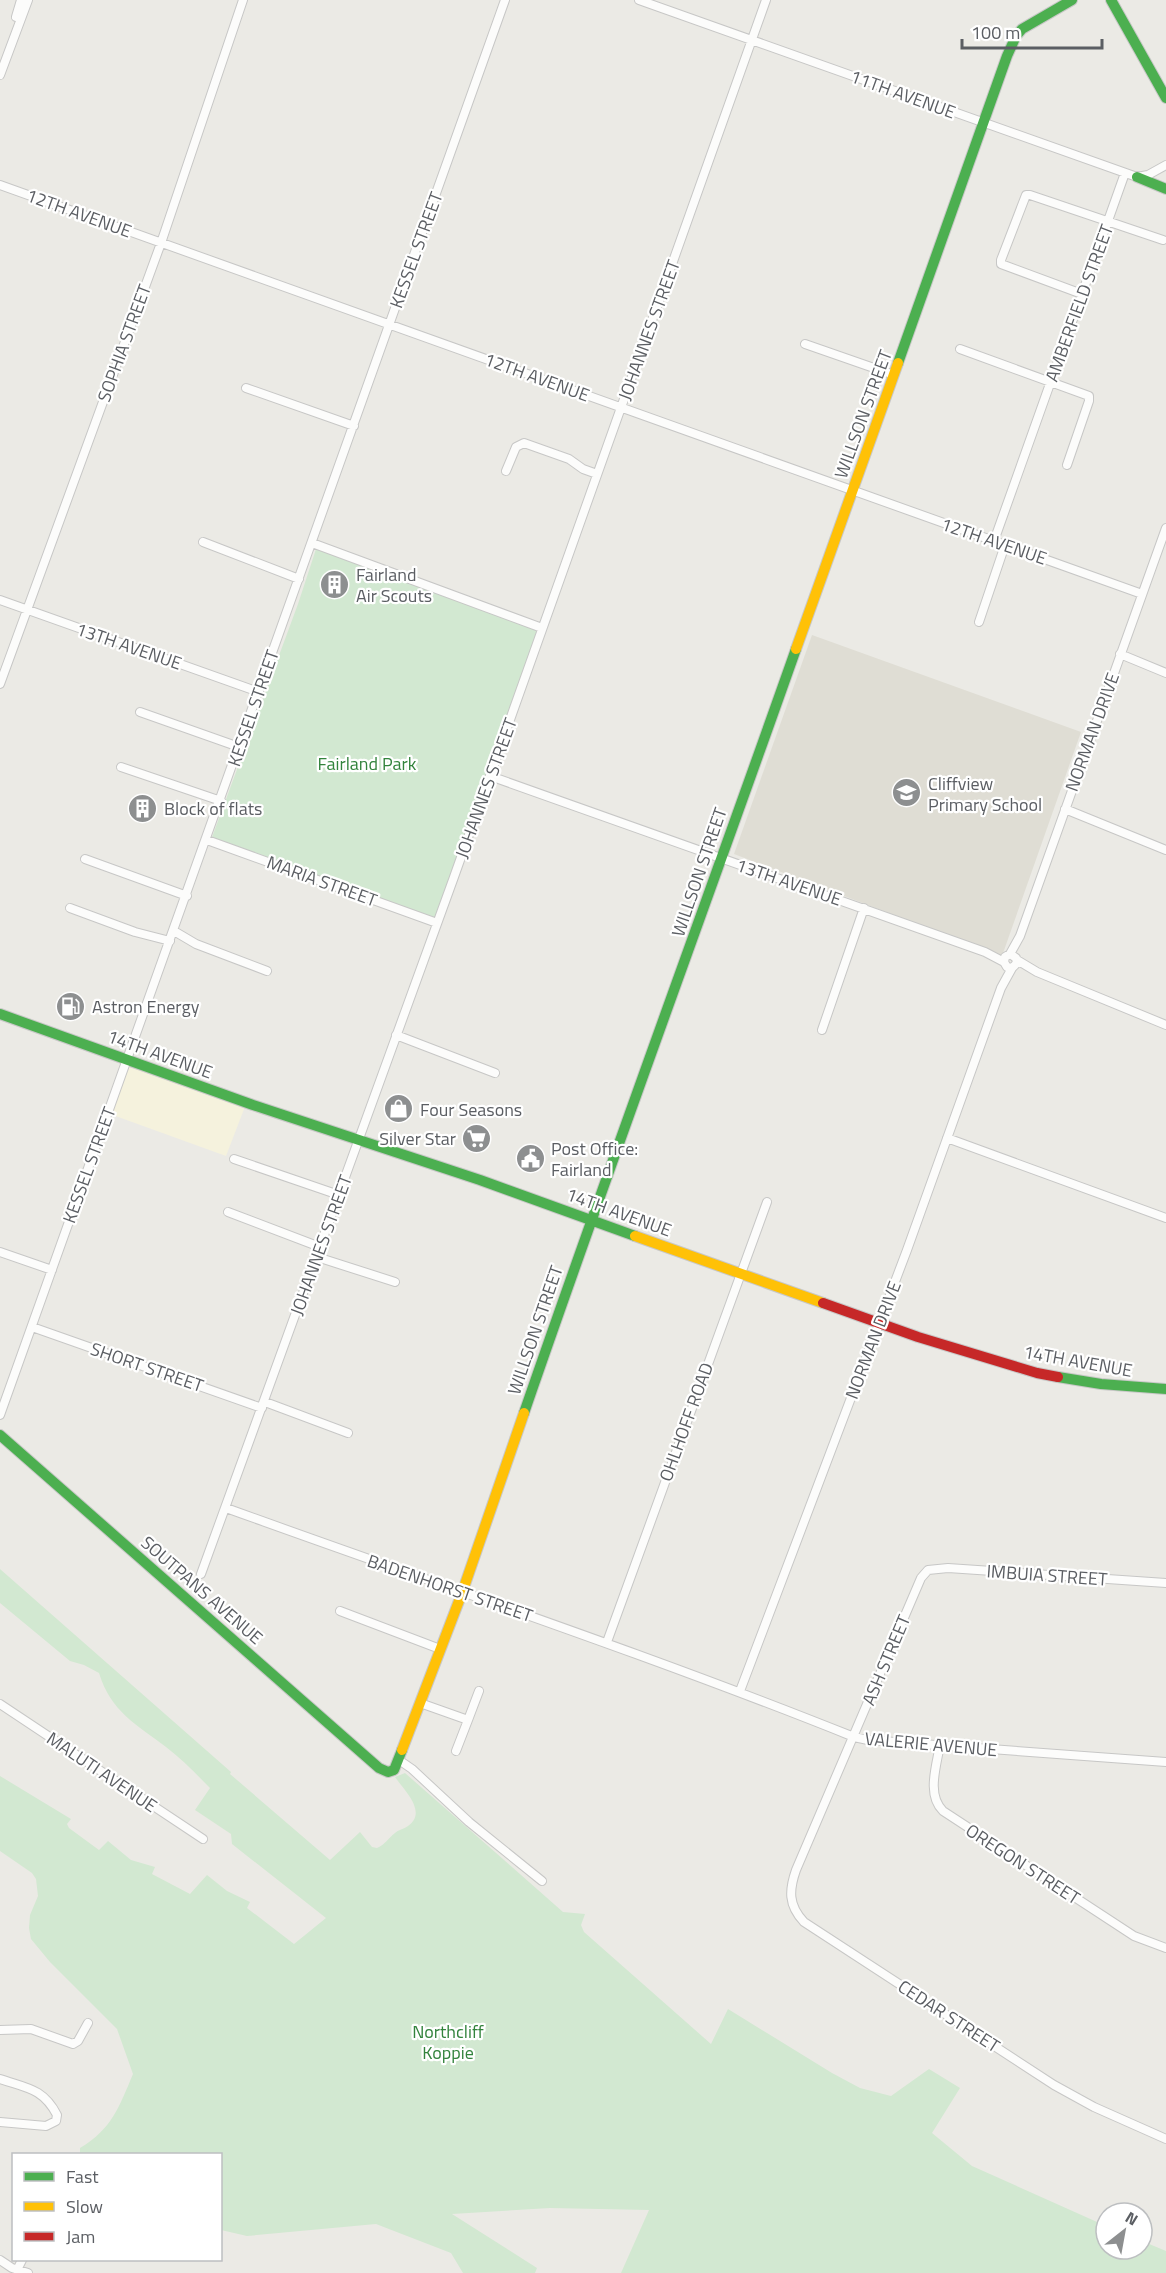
<svg xmlns="http://www.w3.org/2000/svg" width="1166" height="2273" font-family="'Titillium Web',sans-serif">
  <rect width="100%" height="100%" fill="#ebeae5"/>
  <!-- commercial -->
  <path fill="#f5f2dd" d="M128 1063 246 1104 226 1156 110 1114Z"/>
  <!-- education -->
  <path fill="#dfddd4" d="M812 635 1081 732 1002 956 734 854Z"/>
  <!-- green -->
  <path fill="#d2e8d1" d="M317 546 542 631 438 921 211 840 298 604Z
    M0 1569 231 1772 230 1774 330 1860 360 1832 372 1847 377 1848C386 1844 388 1838 395 1833 398 1830 404 1829 408 1826 428 1812 404 1790 395 1777L405 1773 563 1912 585 1914 581 1925 584 1932 711 2044 728 2009 832 2073 860 2088 891 2096 929 2069 960 2088 932 2133 972 2166 1106 2226V2249H1142V2241L1166 2251V2273H621L649 2210 550 2208 452 2214 537 2268 535 2273H463L451 2253 376 2224 247 2236 221 2230 220 2154H80V2148C112 2129 119 2107 133 2074L117 2029 50 1962 31 1939 29 1928 30 1915 38 1896 36 1879 32 1873 0 1851V1776L71 1819 67 1824 69 1828 99 1850 108 1841 131 1860 155 1867 152 1874 190 1894 207 1875 227 1891 250 1902 247 1908 294 1944 326 1918 232 1844 231 1834 195 1810 210 1788C196 1774 182 1759 166 1747 136 1724 111 1712 99 1673L84 1665 70 1661 0 1603Z"/>
  <g fill="none" stroke-linecap="round" stroke-linejoin="round">
    <defs>
      <path id="street" d="M639 0 1137 177 1148 175 1166 165
        M16 17 21 0
        M0 75 28 0
        M0 185 1142 594
        M1082 294 1001 264V260L1026 195H1030L1163 240
        M805 344 894 375
        M960 349 1089 396V401L1067 465
        M246 388 354 426
        M506 471 516 447 524 443 569 459 583 469 597 474
        M994 541 1125 173
        M203 542 299 579
        M312 543 542 628
        M0 600 259 692
        M979 622 1005 545
        M1120 654 1166 673
        M0 684 161 243 243 0
        M140 712 239 747
        M121 767 221 801
        M490 776 985 952 1004 962
        M1065 809 1166 850
        M207 840 437 923
        M85 859 187 896
        M70 908 135 932 170 941
        M174 931 196 944 267 971
        M1010 954 1020 936 1166 528
        M1017 960 1037 972 1166 1025
        M822 1030 864 908
        M396 1035 495 1073
        M947 1138 1166 1218
        M234 1159 339 1195
        M228 1212 320 1247
        M0 1252 52 1270
        M317 1257 395 1282
        M32 1327 262 1408
        M265 1402 348 1433
        M0 1415 505 0
        M226 1508C436 1584 647 1654 854 1737L868 1740 1166 1762
        M201 1574 454 877 766 0
        M1166 1583 948 1568 928 1570 921 1578 796 1870C789 1890 788 1905 804 1922L1054 2085 1094 2107 1166 2139
        M340 1611 440 1649
        M607 1642 767 1202
        M740 1691 907 1250 1001 988 1012 968 1017 963 1016 958 1010 954 1005 957 1004 962 1007 967 1012 968
        M420 1703 468 1720 456 1751
        M0 1704 203 1839
        M468 1720 479 1691
        M940 1744C937 1765 926 1794 943 1811L1134 1936 1166 1948
        M399 1760 412 1769 469 1822 542 1881
        M0 2030 31 2029 73 2044 78 2041 88 2023
        M0 2079C26 2088 43 2088 57 2115L56 2121 46 2126 0 2122
        M0 2260 12 2268 28 2273
        M17 2270 22 2260"/>
      <path id="fast" d="M1111 0 1166 98
        M1137 177 1166 189
        M898 363 1007 56 1016 36 1022 29 1072 0
        M0 1014 253 1105 480 1180 635 1236
        M1058 1377 1101 1384 1166 1389
        M524 1413C612 1158 706 904 796 649
        M0 1435 379 1768 388 1772 394 1770 402 1750"/>
      <path id="slow" d="M796 649 898 363
        M635 1236 823 1303
        M402 1750 462 1593 524 1413"/>
      <path id="jam" d="M823 1303 918 1337 1037 1373 1058 1377"/>
    </defs>
    <!-- street casing -->
    <use href="#street" stroke="#c7c7c6" stroke-width="10"/>
    <!-- fast casing -->
    <use href="#fast" stroke="#c8c8c7" stroke-width="12"/>
    <!-- slow casing -->
    <use href="#slow" stroke="#c8c8c7" stroke-width="12"/>
    <!-- jam casing -->
    <use href="#jam" stroke="#c8c8c7" stroke-width="12"/>
    <!-- street -->
    <use href="#street" stroke="#fcfcfb" stroke-width="8"/>
    <!-- fast -->
    <use href="#fast" stroke="#4caf50" stroke-width="10"/>
    <!-- slow -->
    <use href="#slow" stroke="#ffc107" stroke-width="10"/>
    <!-- jam -->
    <use href="#jam" stroke="#c62828" stroke-width="10"/>
  </g>
  <!-- icons -->
  <defs>
    <symbol id="building-disc" viewBox="-11 -11 22 22"><circle r="9.5" fill="#8d8f90" stroke="#fff"/><path d="M-4-6H4V6H1V3H-1V6H-4ZM-2.5-4.3h1.7v1.8h-1.7ZM.8-4.3h1.7v1.8H.8ZM-2.5-1h1.7V.8h-1.7ZM.8-1h1.7V.8H.8Z" fill="#fff"/></symbol>
    <symbol id="school-disc" viewBox="-11 -11 22 22"><circle r="9.5" fill="#8d8f90" stroke="#fff"/><path d="M0-5L7-2L0 1L-7-2ZM-4 1L0 2.5L4 1V4Q0 6-4 4Z" fill="#fff"/></symbol>
    <symbol id="fuel-disc" viewBox="-11 -11 22 22"><circle r="9.5" fill="#8d8f90" stroke="#fff"/><path d="M-5.5-6h7V0h2V4h1.3V-2.5L3-4.5l.8-.8L6-3V5H2.5V1h-1V6h-7ZM-4.2-4.7v3.2H.2V-4.7Z" fill="#fff"/></symbol>
    <symbol id="shop-disc" viewBox="-11 -11 22 22"><circle r="9.5" fill="#8d8f90" stroke="#fff"/><path d="M-5-2.5h2.3a2.7 3.5 0 0 1 5.4 0H5L5.5 6h-11ZM-1.5-2.5h3a1.5 2.3 0 0 0-3 0Z" fill="#fff"/></symbol>
    <symbol id="supermarket-disc" viewBox="-11 -11 22 22"><circle r="9.5" fill="#8d8f90" stroke="#fff"/><path d="M-6-5.5h2.5l.6 2H6L4.5 2H-2.5L-4.4-4H-6ZM-1.5 3.2a1.3 1.3 0 1 0 .1 0ZM3 3.2a1.3 1.3 0 1 0 .1 0Z" fill="#fff"/></symbol>
    <symbol id="civic-disc" viewBox="-11 -11 22 22"><circle r="9.5" fill="#8d8f90" stroke="#fff"/><path d="M-.6-6.5H3V-4.5H.6V-3L4-1V1h2V6H-6V1h2V-1L-.6-3ZM-1.2 2.5V6h2.4V2.5Z" fill="#fff"/></symbol>
  </defs>
  <g fill-rule="evenodd">
    <use href="#building-disc" x="318" y="568" width="33" height="33"/>
    <use href="#school-disc" x="890" y="776" width="33" height="33"/>
    <use href="#building-disc" x="126" y="792" width="33" height="33"/>
    <use href="#fuel-disc" x="54" y="990" width="33" height="33"/>
    <use href="#shop-disc" x="382" y="1092" width="33" height="33"/>
    <use href="#supermarket-disc" x="460" y="1122" width="33" height="33"/>
    <use href="#civic-disc" x="514" y="1142" width="33" height="33"/>
  </g>
  <g text-anchor="middle" dominant-baseline="central" stroke-width="4.5" stroke-linejoin="round" paint-order="stroke">
    <!-- street labels -->
    <g font-size="18" fill="#5b5e63" stroke="#fff">
      <text transform="translate(903 94) rotate(20)">11TH AVENUE</text>
      <text transform="translate(79 213) rotate(20)">12TH AVENUE</text>
      <text transform="translate(416 250) rotate(-70)">KESSEL STREET</text>
      <text transform="translate(1079 303) rotate(-70)">AMBERFIELD STREET</text>
      <text transform="translate(649 330) rotate(-70)">JOHANNES STREET</text>
      <text transform="translate(124 343) rotate(-70)">SOPHIA STREET</text>
      <text transform="translate(537 377) rotate(20)">12TH AVENUE</text>
      <text transform="translate(863 414) rotate(-70)">WILLSON STREET</text>
      <text transform="translate(994 541) rotate(19)">12TH AVENUE</text>
      <text transform="translate(129 646) rotate(19)">13TH AVENUE</text>
      <text transform="translate(253 708) rotate(-71)">KESSEL STREET</text>
      <text transform="translate(1092 732) rotate(-70)">NORMAN DRIVE</text>
      <text transform="translate(486 788) rotate(-70)">JOHANNES STREET</text>
      <text transform="translate(699 872) rotate(-71)">WILLSON STREET</text>
      <text transform="translate(322 881) rotate(20)">MARIA STREET</text>
      <text transform="translate(789 882) rotate(19)">13TH AVENUE</text>
      <text transform="translate(160 1054) rotate(20)">14TH AVENUE</text>
      <text transform="translate(89 1165) rotate(-70)">KESSEL STREET</text>
      <text transform="translate(619 1212) rotate(20)">14TH AVENUE</text>
      <text transform="translate(321 1245) rotate(-70)">JOHANNES STREET</text>
      <text transform="translate(535 1330) rotate(-71)">WILLSON STREET</text>
      <text transform="translate(873 1340) rotate(-69)">NORMAN DRIVE</text>
      <text transform="translate(1078 1361) rotate(10)">14TH AVENUE</text>
      <text transform="translate(147 1367) rotate(19)">SHORT STREET</text>
      <text transform="translate(686 1422) rotate(-70)">OHLHOFF ROAD</text>
      <text transform="translate(1047 1575) rotate(4)">IMBUIA STREET</text>
      <text transform="translate(450 1588) rotate(19)">BADENHORST STREET</text>
      <text transform="translate(202 1590) rotate(41)">SOUTPANS AVENUE</text>
      <text transform="translate(886 1660) rotate(-67)">ASH STREET</text>
      <text transform="translate(931 1744) rotate(5)">VALERIE AVENUE</text>
      <text transform="translate(102 1772) rotate(34)">MALUTI AVENUE</text>
      <text transform="translate(1023 1864) rotate(33)">OREGON STREET</text>
      <text transform="translate(949 2016) rotate(33)">CEDAR STREET</text>
    </g>
    <!-- poi labels -->
    <g font-size="18" fill="#5b5e63" stroke="#fff" text-anchor="start">
      <text x="356" y="574">Fairland<tspan x="356" dy="21">Air Scouts</tspan></text>
      <text x="928" y="783">Cliffview<tspan x="928" dy="21">Primary School</tspan></text>
      <text x="164" y="808">Block of flats</text>
      <text x="92" y="1006">Astron Energy</text>
      <text x="420" y="1109">Four Seasons</text>
      <text x="456" y="1138" text-anchor="end">Silver Star</text>
      <text x="551" y="1148">Post Office:<tspan x="551" dy="21">Fairland</tspan></text>
    </g>
    <!-- park labels -->
    <g font-size="18" fill="#32833c" stroke="#fff">
      <text x="367" y="763">Fairland Park</text>
      <text x="448" y="2031">Northcliff<tspan x="448" dy="21">Koppie</tspan></text>
    </g>
  </g>
  <!-- legend -->
  <rect x="12" y="2153" width="210" height="108" fill="#ffffff" stroke="#bdbfc1" stroke-width="1.5"/>
  <rect x="24" y="2172" width="30" height="9" fill="#4caf50" stroke="#bdbfc1" stroke-width="1.5"/>
  <text x="66" y="2183" font-size="18" fill="#5b5e63">Fast</text>
  <rect x="24" y="2202" width="30" height="9" fill="#ffc107" stroke="#bdbfc1" stroke-width="1.5"/>
  <text x="66" y="2213" font-size="18" fill="#5b5e63">Slow</text>
  <rect x="24" y="2232" width="30" height="9" fill="#c62828" stroke="#bdbfc1" stroke-width="1.5"/>
  <text x="66" y="2243" font-size="18" fill="#5b5e63">Jam</text>
  <!-- north arrow -->
  <g transform="translate(1124 2231) rotate(31)"><circle r="28" fill="#ffffff" stroke="#bdbfc1" stroke-width="1.5"/>
  <path d="M0-4.5L10 22L0 15L-10 22Z" fill="#8d8f90"/>
  <text y="-9" font-size="16" font-weight="bold" text-anchor="middle" fill="#5b5e63">N</text>
  </g>
  <!-- scale -->
  <path d="M962 39v9h140v-9" fill="none" stroke="#5b5e63" stroke-width="3"/>
  <text x="971" y="39" font-size="18" fill="#5b5e63" stroke="#ffffff" stroke-width="4.5" paint-order="stroke">100 m</text>
</svg>
